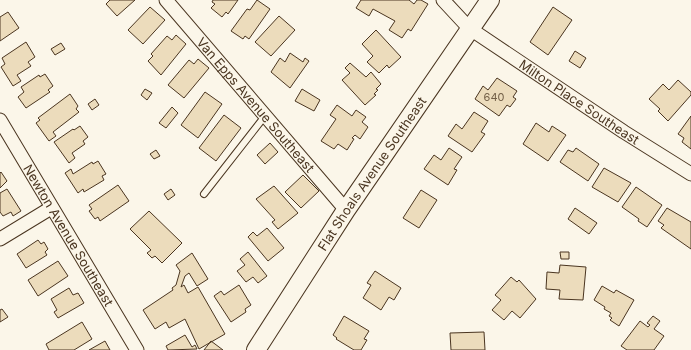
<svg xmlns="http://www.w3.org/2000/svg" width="691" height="350" font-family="Inter,sans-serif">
  <rect width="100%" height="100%" fill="#fbf6e9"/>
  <!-- building -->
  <path fill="#ecdcbc" stroke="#4a3520" d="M110 0H135L117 16 106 4Z
    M213 0H238L228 14 226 12 222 17 211 8 215 4 212 2Z
    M257 0 270 9 249 39 245 36 243 39 231 31 247 9 250 10Z
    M361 0H409L414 4 417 0H421L428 4 411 31 408 29 402 38 389 30 395 21 373 9 369 16 356 8Z
    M150 7 165 20 143 44 128 30Z
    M553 7 572 20 548 55 530 42Z
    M8 12 19 28 0 41V17Z
    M279 16 295 30 271 56 255 42Z
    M376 30 401 57 389 68 387 65 379 73 367 62 373 56 362 44Z
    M176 35 186 44 161 75 148 61 153 56 151 54 167 36 172 40Z
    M26 42 35 57 28 62 31 66 17 75 21 81 13 86 1 67 5 64 2 58Z
    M61 43 65 49 55 55 51 49Z
    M575 51 586 58 580 68 569 61Z
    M290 53 303 62 305 58 309 61 290 88 271 72 280 58 285 62Z
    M198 59 209 68 184 98 168 85 189 60 194 64Z
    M350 63 366 77 371 72 381 84 376 89 378 90 374 94 376 95 365 105 342 80 350 73 345 68Z
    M45 74 53 86 48 90 50 92 26 108 18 97 24 92 21 87 39 75 40 77Z
    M497 78 517 91 513 97 516 99 510 107 507 105 499 116 475 99 483 86 488 90Z
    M678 80 691 92V95L668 121 658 111 660 109 649 99 663 84 669 90Z
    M145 89 152 93 147 100 141 95Z
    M302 89 320 100 314 111 295 101Z
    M205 92 222 104 198 138 181 125Z
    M70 94 78 106 76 109 79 112 53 132 56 136 49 141 36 123 40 120 38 118Z
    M95 99 99 105 92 110 88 104Z
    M337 105 352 116 356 110 366 117 362 122 368 127 360 139 355 135 352 138 354 139 347 150 338 144 334 149 321 141 336 119 330 115Z
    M172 107 178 113 166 128 159 123Z
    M474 112 488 121 481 132 485 134 472 152 448 136 456 124 462 129Z
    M224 115 241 128 216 161 199 148Z
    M691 116V149L682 142 684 138 678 134Z
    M536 123 549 132 552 126 566 135 548 161 523 144Z
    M80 126 88 137 83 141 85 144 72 153 75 158 69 163 54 142 73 129 74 130Z
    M270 143 278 152 265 164 257 155Z
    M449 148 462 157 454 169 457 170 448 185 424 169 434 155 441 160Z
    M576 148 599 164 588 181 560 162 568 150 573 152Z
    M156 150 160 156 154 159 150 154Z
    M98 161 106 174 102 176 104 180 84 192 83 189 78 193 65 173 71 169 73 174 92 162 93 164Z
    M604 168 631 183 618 202 592 187Z
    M1 172 7 181 0 188V173Z
    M303 175 319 191 301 208 285 192Z
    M118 185 129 201 100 221 98 217 95 219 89 211 92 209 89 205Z
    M274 186 298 213 278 229 272 222 275 220 256 199Z
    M636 187 662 205 647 227 638 221 639 219 622 207Z
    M7 189 21 211 13 216 11 212 3 216 0 212V193Z
    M171 189 175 195 168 200 164 194Z
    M421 190 437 200 419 228 403 218Z
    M575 208 597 223 589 234 568 219Z
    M667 208 691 222V249L661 228 664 225 658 221Z
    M149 211 182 243 162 263 155 256 152 258 147 253 151 250 130 229Z
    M267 228 284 248 268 261 248 237 253 232 257 236Z
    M38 240 41 244 44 242 48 249 45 252 47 255 26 268 17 254Z
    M248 252 267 276 258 283 253 277 246 282 237 271 245 265 240 259Z
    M560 252H569V259H561Z
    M192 253 208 279 197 286 189 273 185 276 181 287 184 285 188 293 198 287 225 334 199 349 185 319 169 328 166 322 155 329 143 310 173 290 172 288 176 285 180 271 176 265Z
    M58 261 68 276 38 296 28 280Z
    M560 265 586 267 583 300 559 299 560 290 546 289 547 272 559 273Z
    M375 271 401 288 394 300 389 297 381 310 363 298 371 285 367 283Z
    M511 277 517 282 519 280 536 299 520 318 512 311 504 320 492 310 501 300 495 295Z
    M239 285 251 305 245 309 246 312 231 322 214 296 221 291 224 295Z
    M602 286 614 293 616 290 634 300 619 326 610 320 612 318 609 316 611 313 604 309 605 307 594 300Z
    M69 288 73 295 78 293 84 303 58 318 54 312 57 310 51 299Z
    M2 309 8 317 0 322V310Z
    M344 316 369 331 364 339 367 340 361 350H354L336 339 337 338 333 335Z
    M653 316 660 321 654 329 664 336 654 350H627L621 346 640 321 648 327 650 325 647 323Z
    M82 322 92 339 74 350H49L46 344Z
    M484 332 485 350H451L450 333Z
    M185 335 192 347 195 345 197 349 168 350 166 346Z
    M105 341 110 350H89Z
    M211 341 223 350H204Z"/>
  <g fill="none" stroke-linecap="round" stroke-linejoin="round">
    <defs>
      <path id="lane" d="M204 194 265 116"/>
      <g id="street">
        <path id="s1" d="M166 0 346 210"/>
        <path id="s2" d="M443 0 469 28 624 132 691 174"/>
        <path id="s3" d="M0 120 137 350"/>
        <path d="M0 239 51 208"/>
      </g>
      <g id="secondary">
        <path id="s4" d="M256 350 346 210 490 0"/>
      </g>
    </defs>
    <!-- lane casing -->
    <use href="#lane" stroke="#4a3520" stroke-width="8"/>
    <!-- street casing -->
    <use href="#street" stroke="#4a3520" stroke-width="15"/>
    <!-- secondary casing -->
    <use href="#secondary" stroke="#4a3520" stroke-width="20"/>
    <!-- lane -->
    <use href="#lane" stroke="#fbf6e9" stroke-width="6"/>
    <!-- street -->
    <use href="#street" stroke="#fbf6e9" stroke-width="13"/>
    <!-- secondary -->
    <use href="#secondary" stroke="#fbf6e9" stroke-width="18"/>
  </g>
  <g text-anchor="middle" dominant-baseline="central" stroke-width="3" stroke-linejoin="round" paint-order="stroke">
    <!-- number labels -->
    <g font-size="11" fill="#725f47">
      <text x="494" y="97">640</text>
    </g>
    <!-- street labels -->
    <g font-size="13" fill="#4a3520" stroke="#fbf6e9">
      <text stroke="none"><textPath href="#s2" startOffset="171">Milton Place Southeast</textPath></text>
      <text stroke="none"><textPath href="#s1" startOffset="138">Van Epps Avenue Southeast</textPath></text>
      <text stroke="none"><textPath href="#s4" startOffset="211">Flat Shoals Avenue Southeast</textPath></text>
      <text stroke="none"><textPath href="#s3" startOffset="134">Newton Avenue Southeast</textPath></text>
    </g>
  </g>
</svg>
